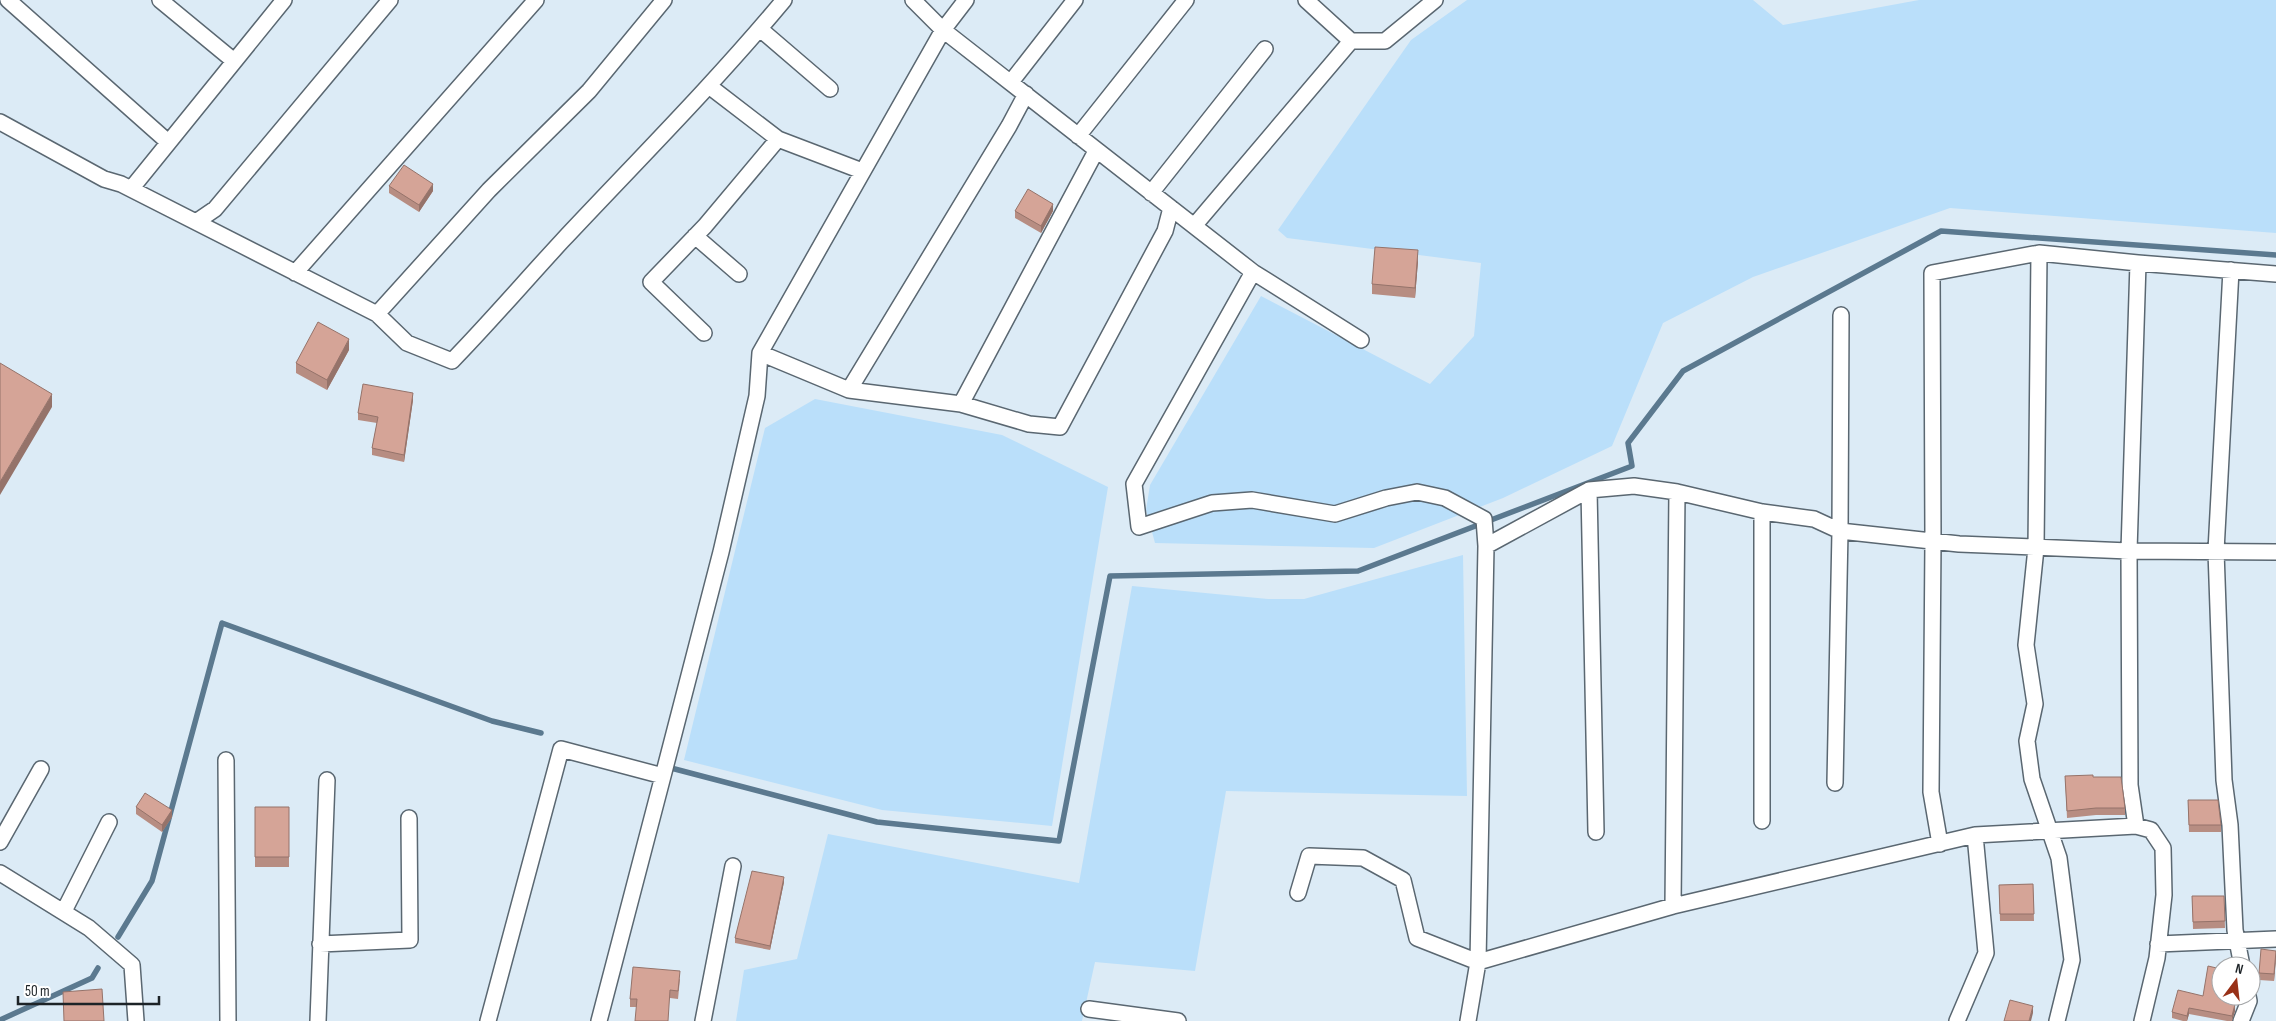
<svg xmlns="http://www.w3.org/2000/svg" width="2276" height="1021" font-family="'Sofia Sans Condensed',sans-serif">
  <rect width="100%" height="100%" fill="#dcebf6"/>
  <!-- green -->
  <path fill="#badffa" d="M1467 0H1753L1783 25 1919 0H2276V233L1950 208 1753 277 1663 323 1612 446 1503 498 1374 548 1155 543 1146 510 1150 485 1261 296 1430 384 1474 336 1481 263 1287 238 1278 230 1411 40Z
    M815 399 1002 435 1108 487 1052 826 882 810 684 760 765 428Z
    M1463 555 1467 796 1226 791 1195 971 1095 962 1082 1021H736L744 970 797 959 828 834 1079 883 1132 586 1268 599H1304Z"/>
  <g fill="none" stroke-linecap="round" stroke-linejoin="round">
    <!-- stream -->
    <path stroke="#5b798f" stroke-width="5.5" d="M671 768 877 822 1059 841 1110 576 1358 571 1632 466 1628 443 1683 371 1941 231 2276 255
      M118 937 152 881 222 623 492 721 541 733
      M0 1020 92 978 98 968"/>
    <defs>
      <path id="minor" d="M8 0 168 142
        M160 0 234 61
        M913 0 943 30 1253 272 1134 484 1139 527 1212 503 1252 500 1335 514 1386 498 1417 492 1445 498 1484 519 1486 546 1478 962 1468 1021
        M1306 0 1351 41
        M760 29 830 89
        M1011 82 1075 0
        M709 86 778 139 862 171
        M0 122 104 179 121 184 377 314 407 343 452 361C490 322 525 281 562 241 637 161 714 84 784 0
        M1078 136 1186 0
        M131 189 284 0
        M1151 193 1265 49
        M196 222 215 209 390 0
        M1194 226 1351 41H1385L1435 0
        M695 236 739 274
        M2039 253 2036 548 2026 645 2035 704 2027 741 2032 779 2059 858 2072 960 2057 1021
        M2231 270 2216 551 2224 780 2230 825 2235 930 2242 966
        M1253 272 1361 340
        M295 273 536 0
        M377 314 489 190 589 91 664 0
        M704 333 651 282 705 226 778 139
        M760 353 849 390 961 404 1029 424 1060 427 1165 231 1171 208
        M849 390 1009 126 1026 94
        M961 404 1096 151
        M1589 490 1634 486 1677 492 1762 512 1814 519 1840 531 1959 544 2129 551 2276 552
        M1762 512V821
        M1486 546 1589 490 1596 832
        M226 760 228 1021
        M663 776 721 552 757 396 760 353 943 30 966 0
        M1835 783 1840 531 1841 315
        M2136 826 2130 785 2129 551 2138 263
        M0 842 41 769
        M1940 844 1931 792 1933 541 1932 273 2039 253 2138 263 2276 274
        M0 873 89 928 132 965 136 1021
        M1298 893 1309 856 1363 858 1403 880 1417 938 1478 962 1673 906 1975 835 2136 826 2151 830 2163 848 2164 895 2157 958 2142 1021
        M1673 906 1677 492
        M64 911 109 822
        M320 944 410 940 409 818
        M2158 944 2276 939
        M1089 1009 1178 1021
        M318 1021 327 780
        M488 1021 561 749 663 776 599 1021
        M703 1021 733 866
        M1957 1021 1986 953 1975 835
        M2241 1021 2249 1001 2248 996"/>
    </defs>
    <!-- minor casing -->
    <use href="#minor" stroke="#5a6771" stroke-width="18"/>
    <!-- minor -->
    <use href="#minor" stroke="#fff" stroke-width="15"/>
  </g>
  <!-- wall -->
  <path fill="#b78d82" d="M389 186 433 191 419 212 389 193Z
    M1015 211H1053L1041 233 1015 218Z
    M1418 261 1415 298 1372 294V284Z
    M349 350 327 390 296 373V363Z
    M413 400 404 462 372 455V448L377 423 358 420V413Z
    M2065 776 2093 777 2125 808V815H2096L2067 818Z
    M2188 800 2221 825V832H2189Z
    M136 807 172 817 162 832 136 814Z
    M255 807H289V867H255Z
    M784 882 770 950 735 943V938Z
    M2033 884 2034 921H2000L1999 885Z
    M2192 896H2224L2225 928 2193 929Z
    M2276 951 2274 981 2259 980V973Z
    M680 979 678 999 670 998 636 1007H630V999Z
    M2203 996H2233L2232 1004 2235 1011 2232 1021H2227L2189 1014 2187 1021H2183L2172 1018V1012Z"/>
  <!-- shaded-wall -->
  <path fill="#95736a" d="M433 184V191L419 212V205Z
    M1053 204V211L1041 233V226Z
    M1418 250V261L1415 298V288Z
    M349 339V350L327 390V380Z
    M413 393V400L404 462V455Z
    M52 394V407L0 495V482Z
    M172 810V817L162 832V825Z
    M784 877V882L770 950V946Z
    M2276 953V960L2274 981V974Z
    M2235 1004V1011L2232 1021V1016Z
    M2033 1006V1013L2031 1021H2029Z
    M2189 1008V1014L2187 1021V1016Z"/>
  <!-- building -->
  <path fill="#d5a497" stroke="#95736a" d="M404 165 433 184 419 205 389 186Z
    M1028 189 1053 204 1041 226 1015 211Z
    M1375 247 1418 250 1415 288 1372 284Z
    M318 322 349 339 327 380 296 363Z
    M0 363 52 394 0 482Z
    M363 384 413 393 404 455 372 448 378 417 358 413Z
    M2093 775V777H2121L2125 808H2096L2067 811 2065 776Z
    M145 793 172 810 162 825 136 807Z
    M2188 800H2218L2221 825H2189Z
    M255 807H289V857H255Z
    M752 871 784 877 770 946 735 938Z
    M2033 884 2034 914H2000L1999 885Z
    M2192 896H2224L2225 921 2193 922Z
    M2261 949 2276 951 2274 974 2259 973Z
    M2208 966 2221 969V996H2232L2231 1003 2235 1004 2232 1016 2189 1008 2187 1016 2172 1012 2178 990 2203 996Z
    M633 967 680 971 678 991 670 990 668 1021H635L637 999H630Z
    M102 989 104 1021H64L63 992Z
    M2010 1000 2033 1006 2029 1021H2004Z"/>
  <!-- north arrow -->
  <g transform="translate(2236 981) rotate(15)"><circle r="24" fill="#ffffff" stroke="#a5a7a9"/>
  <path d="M0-4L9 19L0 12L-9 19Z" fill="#983017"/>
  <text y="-8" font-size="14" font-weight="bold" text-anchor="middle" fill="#1d2327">N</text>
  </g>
  <!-- scale -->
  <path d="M18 996v8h141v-8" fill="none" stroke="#1d2327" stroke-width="2.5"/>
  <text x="25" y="996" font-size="15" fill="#1d2327" stroke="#ffffff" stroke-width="4" paint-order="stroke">50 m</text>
</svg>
